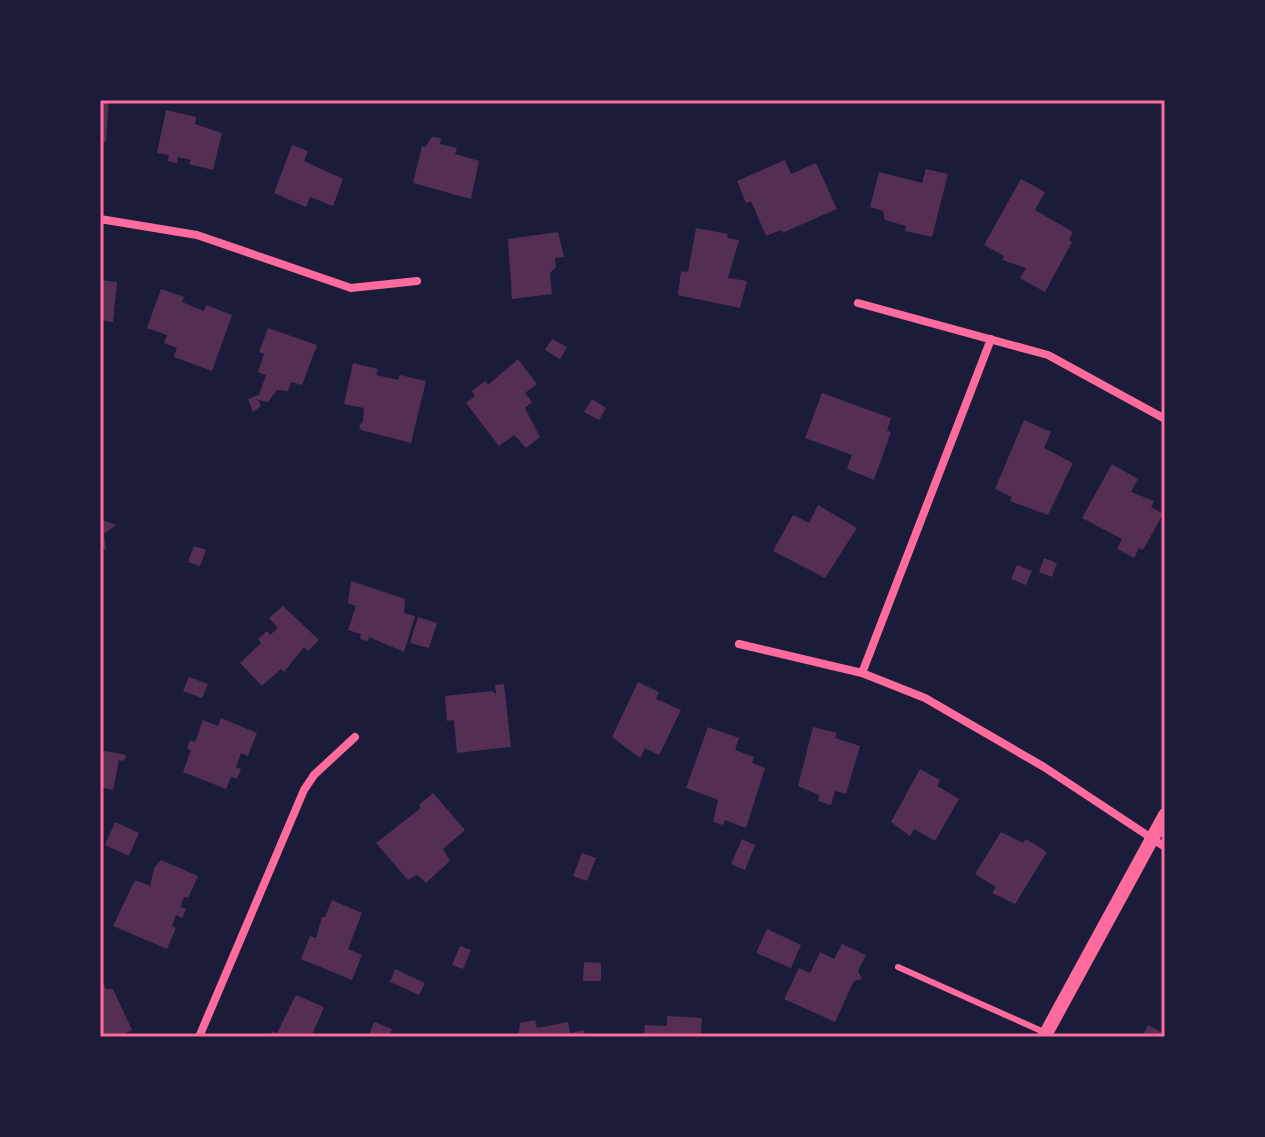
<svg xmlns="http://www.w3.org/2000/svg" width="1265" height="1137" font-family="'Fira Sans',sans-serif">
  <rect width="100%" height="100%" fill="#1b1b3a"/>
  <!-- building -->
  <path fill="#542f53" d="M100 100H109L106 142H100Z
    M166 110 196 117 195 124 222 133 213 170 189 164 191 160 178 157 177 163 168 161 169 155 157 153Z
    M432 137 441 138 440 144 457 148 455 154 479 161 471 199 413 183 422 146 425 147Z
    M292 145 308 151 304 161 343 179 333 206 310 197 306 207 274 193Z
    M785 160 791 174 816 163 837 209 782 233 781 230 766 236 751 201 746 203 737 181Z
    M926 169 948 174 932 237 905 231 906 226 885 220 883 211 870 207 879 172 922 183Z
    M1021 179 1045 192 1035 210 1073 232 1069 240 1072 242 1045 292 1020 278 1026 268 1002 260 1004 256 984 245Z
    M696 228 728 234 727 238 739 240 728 278 747 281 740 308 678 295 681 271 688 272Z
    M558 232 564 257 555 258 556 267 550 273 552 294 512 299 508 239Z
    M100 280 117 282 113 322 100 320Z
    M161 289 184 297 182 302 204 311 206 305 232 315 212 371 174 357 177 348 164 343 167 335 147 328Z
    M268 328 317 345 302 385 291 382 288 391 277 390 268 402 258 400 261 406 253 412 248 399 259 395 266 375 258 372 264 354 259 352Z
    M552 339 567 347 560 359 545 350Z
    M518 359 537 384 525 393 532 402 525 408 540 437 526 448 514 435 499 446 466 403 475 396 472 391 485 381 488 385Z
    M353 363 378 369 376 375 398 380 400 375 426 381 411 443 361 430 359 426 363 421 364 408 344 404Z
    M822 393 891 418 887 431 891 432 874 480 847 469 852 455 805 438Z
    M592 399 606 408 599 420 584 412Z
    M1024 420 1051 432 1044 448 1073 463 1048 515 1010 501 1012 497 995 489Z
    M1112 464 1138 479 1131 492 1154 501 1151 507 1163 514 1143 550 1139 548 1134 558 1117 549 1122 539 1082 518Z
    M818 505 857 528 825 578 773 551 793 515 809 523Z
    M100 519 116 525 104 534 106 550 100 547Z
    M194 546 206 550 200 566 188 562Z
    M1044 558 1057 563 1052 577 1039 572Z
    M1017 565 1032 571 1026 585 1011 579Z
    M351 581 405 599 404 613 415 616 404 652 369 637 368 641 360 639 361 634 348 630 356 606 348 603Z
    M283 606 319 640 308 651 304 647 284 672 281 669 262 686 240 663 261 643 258 639 267 631 270 635 278 628 269 618Z
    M418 617 437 623 429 648 410 643Z
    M189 677 208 684 202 698 183 691Z
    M638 682 659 692 656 699 681 710 659 755 645 748 640 758 612 737Z
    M504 684 511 747 457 753 454 720 447 721 445 696 492 691 496 694 495 685Z
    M221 718 257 733 248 756 241 753 236 767 241 769 237 779 231 777 226 789 183 772 191 750 187 749 190 740 195 742 203 720 218 726Z
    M708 727 739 738 735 750 754 757 752 763 765 768 746 828 725 820 723 825 713 822 718 800 686 788Z
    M813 727 837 733 835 738 860 746 846 794 835 791 831 805 818 801 819 795 798 786Z
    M100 750 126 755 124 761 119 760 113 790 100 787Z
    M920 769 940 780 937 786 959 799 935 841 914 829 910 836 891 822Z
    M433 793 465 830 443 849 450 861 426 883 417 875 408 880 376 843 421 808 419 805Z
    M115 822 139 833 129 856 105 845Z
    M1001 832 1023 843 1026 839 1047 852 1015 904 992 893 996 887 975 874Z
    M742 839 755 845 745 870 731 864Z
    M582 853 596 858 587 881 573 876Z
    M161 860 198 876 188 898 184 897 180 907 186 909 182 918 176 915 172 926 176 928 167 949 113 926 135 880 150 886 154 868Z
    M332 900 362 913 348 949 362 955 352 980 301 959 310 936 316 938 322 917H325Z
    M767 929 801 945 791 968 756 953Z
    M842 944 866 955 858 971 862 979 854 981 835 1022 784 999 799 968 810 973 820 952 834 959Z
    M460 946 471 950 463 969 452 965Z
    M584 962 601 963V981H583Z
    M395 969 425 983 419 995 390 982Z
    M103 982 106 989H113L132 1030 119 1037H100Z
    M296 995 324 1007 311 1037H270L272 1031 277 1033Z
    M667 1016 702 1018 701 1037H644L645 1025 667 1026Z
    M535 1020 537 1028 568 1022 570 1033 584 1030 585 1037H518L520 1023Z
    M374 1022 392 1029 389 1037H368Z
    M1148 1025 1165 1034V1037H1142Z"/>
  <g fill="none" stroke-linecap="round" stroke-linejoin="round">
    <!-- service -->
    <path stroke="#ff6b9d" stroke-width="6" d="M898 967 1046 1033"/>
    <!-- minor -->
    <path stroke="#ff6b9d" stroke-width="8" d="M100 219 197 235 351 288 417 281
      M858 303 1048 355 1165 419
      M739 644 862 673 925 698 1044 767 1165 847
      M862 673 991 339
      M199 1037 304 790 314 775 355 737"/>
    <!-- tertiary -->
    <path stroke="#ff6b9d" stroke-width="14" d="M1044 1037 1165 815"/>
  </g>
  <!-- border -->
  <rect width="1265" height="1137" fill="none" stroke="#1b1b3a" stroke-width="204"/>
  <rect x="102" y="102" width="1061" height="933" fill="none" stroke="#ff6b9d" stroke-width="3"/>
</svg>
